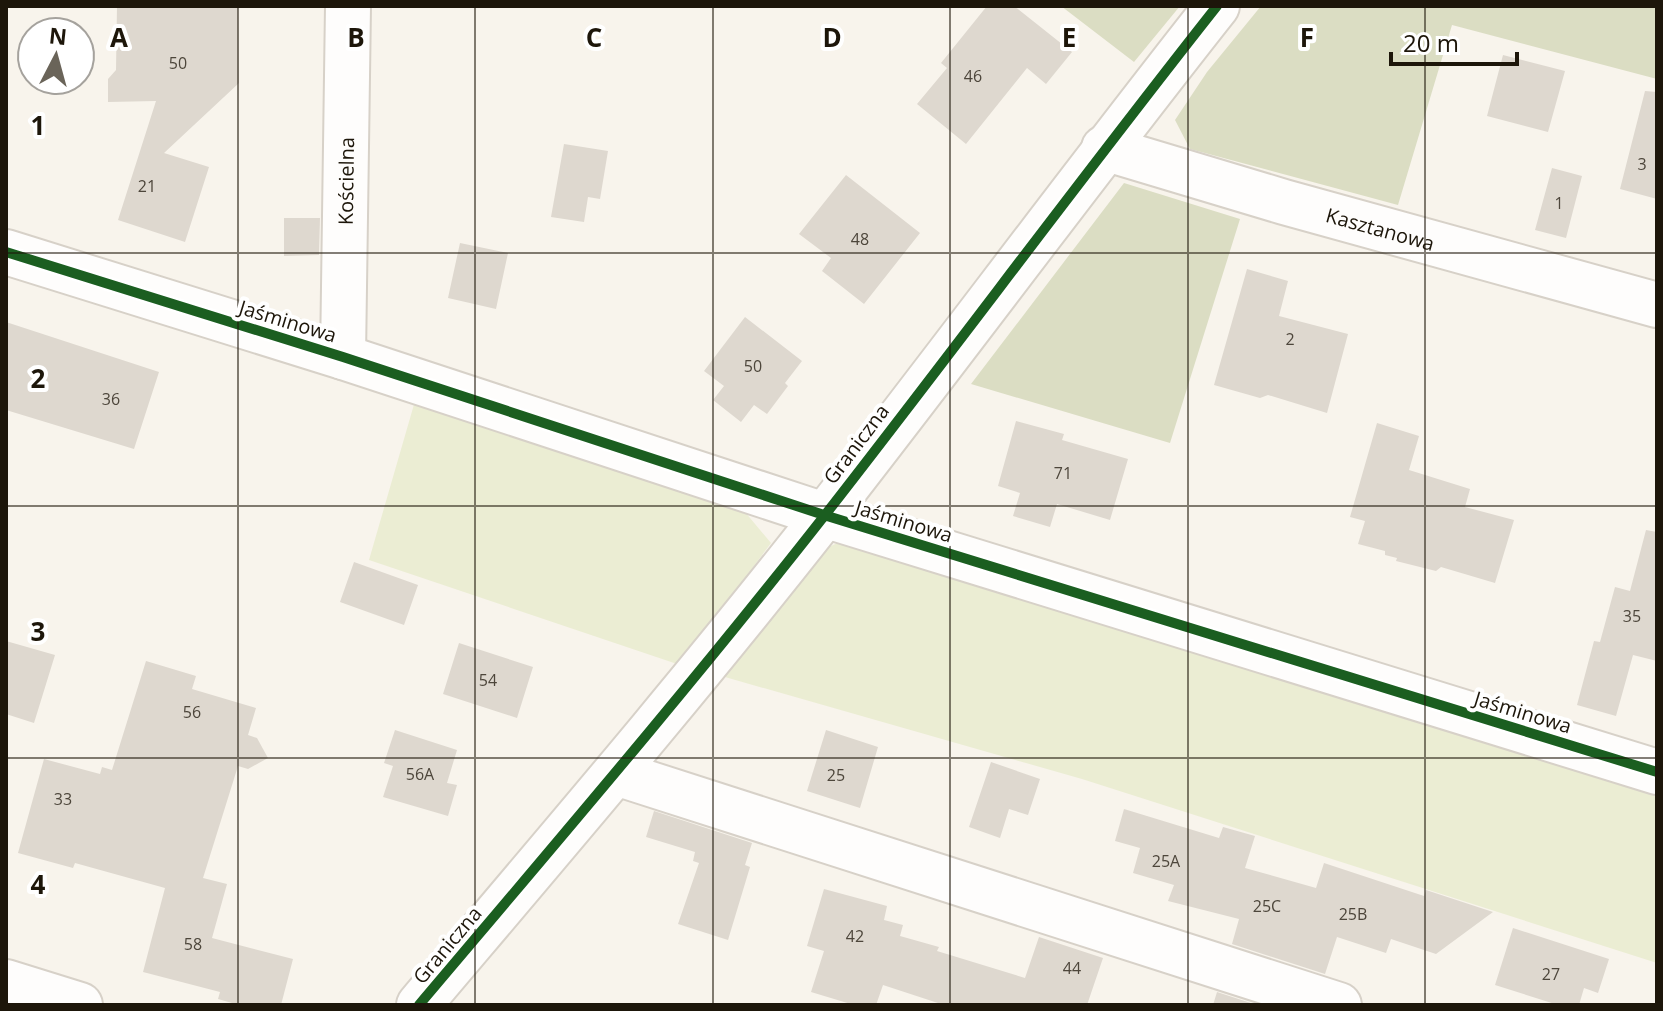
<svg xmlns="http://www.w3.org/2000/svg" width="1663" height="1011" font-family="'Open Sans',sans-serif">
  <rect width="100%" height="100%" fill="#f8f4ec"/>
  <!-- green -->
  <path fill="#ebedd3" d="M415 401 740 506 771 543 680 665 369 560Z
    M852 536 1657 790V963L1082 779 725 677 829 547Z"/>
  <!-- forest -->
  <path fill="#dbddc3" d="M1061 6H1180L1134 62Z
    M1261 6H1657V79L1452 25 1398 205 1190 149 1175 120 1207 72Z
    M1124 183 1240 219 1170 443 971 384Z"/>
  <!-- building -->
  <path fill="#ded8cf" d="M117 6H238L239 83 164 153 209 167 185 242 118 220 156 101 108 102V79L116 70Z
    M987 6H1014L1072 52 1046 84 1027 68 966 144 917 104 947 68 941 63Z
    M1503 55 1565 71 1548 132 1487 116Z
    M1645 91 1657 92V199L1620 189Z
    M564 144 608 151 600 199 588 197 584 222 551 217Z
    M1552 168 1582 176 1566 238 1535 230Z
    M846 175 920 233 864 304 822 271 831 258 799 234Z
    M284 218H320L319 255 284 256Z
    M460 243 508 253 496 309 448 298Z
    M1247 269 1288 281 1279 316 1348 334 1327 413 1268 395 1260 398 1214 385Z
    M745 317 802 361 785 383 788 386 767 414 754 405 741 422 713 400 724 386 704 371Z
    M6 322 159 372 134 449 6 410Z
    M1016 421 1064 434 1062 440 1128 459 1110 520 1057 504 1050 527 1013 516 1020 493 998 486Z
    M1377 423 1419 436 1409 470 1470 489 1465 507 1514 520 1495 583 1441 567 1436 571 1396 561 1397 558 1385 555V551L1358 544 1365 521 1350 517Z
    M1646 530 1657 532V661L1633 655 1616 716 1577 705 1594 641 1600 642 1615 587 1630 591Z
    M354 562 418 585 404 625 340 602Z
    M6 641 55 655 34 723 6 714Z
    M459 643 533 667 517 718 443 694Z
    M146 661 196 676 192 689 256 708 248 735 257 738 268 758 248 769 238 766 203 878 227 884 212 938 293 959 281 1005H239L218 999 220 992 143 972 165 888 75 863 73 868 18 853 44 759 100 774 102 767 112 770Z
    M395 730 457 750 447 783 457 785 448 816 383 797 393 766 384 763Z
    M826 730 878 747 860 808 807 791Z
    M991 762 1040 779 1028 815 1009 809 1000 838 969 827Z
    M1124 809 1219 838 1223 827 1255 836 1245 868 1316 888 1324 863 1424 896 1426 890 1493 912 1436 954 1391 939 1386 953 1337 937 1325 974 1232 944 1239 919 1168 901 1174 885 1133 873 1140 848 1115 841Z
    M654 811 752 843 745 865 750 867 728 940 678 924 699 863 693 861 695 852 646 837Z
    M824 889 887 906 884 920 903 925 900 936 939 947 937 951 1025 978 1039 937 1103 958 1087 1005H944L883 985 876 1005H854L811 992 824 951 807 946Z
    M1513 928 1609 959 1598 993 1584 988 1579 1005H1558L1495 985Z
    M1217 992 1257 1005H1213Z"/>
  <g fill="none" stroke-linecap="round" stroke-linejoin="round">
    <defs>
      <g id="minor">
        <path id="s1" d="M1104 148 1284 202 1657 305"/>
        <path d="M6 252 343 357 824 515 1657 772"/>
        <path id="s2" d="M343 357 348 6"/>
        <path d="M616 773 1339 1005"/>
        <path d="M6 982 80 1005"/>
        <path d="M419 1005C556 843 694 682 825 515 957 346 1084 174 1217 6"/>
      </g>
    </defs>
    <!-- minor casing -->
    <use href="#minor" stroke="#d7d1c8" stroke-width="48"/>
    <!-- minor -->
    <use href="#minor" stroke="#fefdfc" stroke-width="44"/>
    <defs>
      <path id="cycleway" d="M6 252 343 357 824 515 1657 772
        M419 1005C556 843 694 682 825 515 957 346 1084 174 1217 6"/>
    </defs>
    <!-- cycleway casing -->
    <use href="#cycleway" stroke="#fff" stroke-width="15"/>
    <!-- cycleway -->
    <use href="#cycleway" stroke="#1b5e20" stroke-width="10"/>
  </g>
  <!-- grid -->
  <path fill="none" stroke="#1d160a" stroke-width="2" stroke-opacity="0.55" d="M238 6V1005M475 6V1005M713 6V1005M950 6V1005M1188 6V1005M1425 6V1005M6 253H1657M6 506H1657M6 758H1657"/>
  <g text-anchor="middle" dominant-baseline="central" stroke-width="8" stroke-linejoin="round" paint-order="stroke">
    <!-- number labels -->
    <g font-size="16" fill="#4d463b">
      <text x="178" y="63">50</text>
      <text x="973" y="76">46</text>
      <text x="1642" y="164">3</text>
      <text x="147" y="186">21</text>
      <text x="1559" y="203">1</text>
      <text x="860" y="239">48</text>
      <text x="1290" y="339">2</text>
      <text x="753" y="366">50</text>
      <text x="111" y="399">36</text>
      <text x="1063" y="473">71</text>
      <text x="1632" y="616">35</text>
      <text x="488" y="680">54</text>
      <text x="192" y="712">56</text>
      <text x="420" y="774">56A</text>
      <text x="836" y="775">25</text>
      <text x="63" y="799">33</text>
      <text x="1166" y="861">25A</text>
      <text x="1267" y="906">25C</text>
      <text x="1353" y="914">25B</text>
      <text x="855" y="936">42</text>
      <text x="193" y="944">58</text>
      <text x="1072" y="968">44</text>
      <text x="1551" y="974">27</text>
    </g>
    <!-- street labels -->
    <g font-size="20" fill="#1d160a" stroke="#fff">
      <text stroke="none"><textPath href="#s2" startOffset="176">Kościelna</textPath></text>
      <text stroke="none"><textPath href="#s1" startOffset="288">Kasztanowa</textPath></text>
      <text transform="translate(288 321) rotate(17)">Jaśminowa</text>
      <text transform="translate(856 444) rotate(-53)">Graniczna</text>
      <text transform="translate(904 521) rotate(17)">Jaśminowa</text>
      <text transform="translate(1523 712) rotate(17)">Jaśminowa</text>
      <text transform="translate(447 945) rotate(-50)">Graniczna</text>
    </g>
  </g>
  <g font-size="26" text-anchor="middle" font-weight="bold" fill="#1d160a" stroke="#fff" stroke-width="8" stroke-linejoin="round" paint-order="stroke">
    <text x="119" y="47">A</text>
    <text x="356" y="47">B</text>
    <text x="594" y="47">C</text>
    <text x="832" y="47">D</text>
    <text x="1069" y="47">E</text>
    <text x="1307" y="47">F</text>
    <text x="38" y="135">1</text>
    <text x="38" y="388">2</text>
    <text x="38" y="641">3</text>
    <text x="38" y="894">4</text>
  </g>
  <!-- border -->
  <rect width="1663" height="1011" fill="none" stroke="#1d160a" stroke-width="16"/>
  <!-- north arrow -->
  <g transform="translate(56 56) rotate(6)"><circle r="38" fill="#ffffff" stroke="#a5a29d" stroke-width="2"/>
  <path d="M0-6L14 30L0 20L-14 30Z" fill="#6a6459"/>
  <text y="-12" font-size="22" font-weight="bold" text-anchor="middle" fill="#1d160a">N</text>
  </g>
  <!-- scale -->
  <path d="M1391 52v12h126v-12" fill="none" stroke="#1d160a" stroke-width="4"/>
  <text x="1403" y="52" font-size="24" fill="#1d160a" stroke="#ffffff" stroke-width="6" paint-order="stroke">20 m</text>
</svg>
